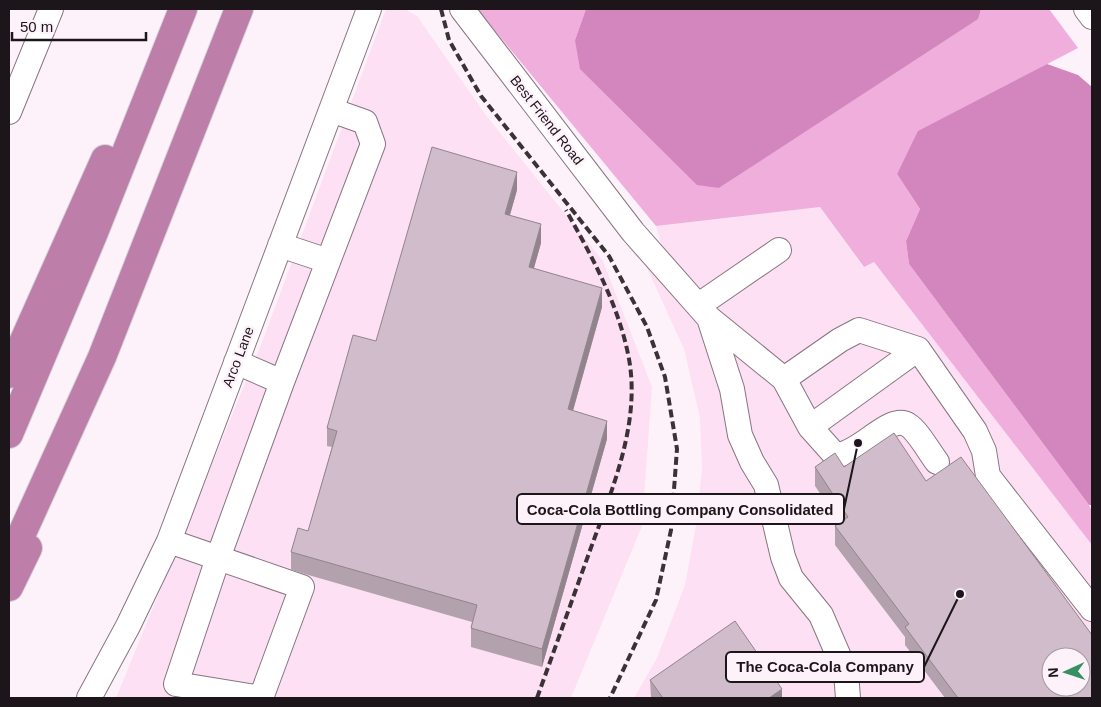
<svg xmlns="http://www.w3.org/2000/svg" width="1101" height="707" font-family="Helvetica,sans-serif">
  <rect width="100%" height="100%" fill="#fef2fa"/>
  <!-- built -->
  <path fill="#fde0f3" fill-rule="evenodd" d="M386 9H405L417 16 485 114 603 261 652 387 642 526 571 698H116L264 337Z
    M820 207 863 267 874 262 1092 545V698H634L657 658 685 585 697 519 702 468 700 418 684 349 642 257 661 244 656 226ZM1051 657H1081V687H1051Z"/>
  <!-- green -->
  <path fill="#f0aedc" d="M477 9H586L575 40 719 188 977 19 981 9H1049L1078 48 919 131 897 174 920 209 906 241 909 264 1089 505 1092 511V545L874 262 864 267 820 207 656 226Z"/>
  <!-- water -->
  <path fill="#d385bd" d="M586 9H981L978 19 719 188 697 185 580 69 575 40Z
    M1047 64 1078 75 1092 87V505H1089L909 264 906 241 920 209 897 174 918 131Z"/>
  <g fill="none" stroke-linecap="round" stroke-linejoin="round">
    <defs>
      <path id="minor" d="M462 9 633 232 709 318 732 389 740 435 752 462 766 485 783 557 791 578 821 615 846 673 848 698
        M1086 9 1092 17
        M9 112 51 9
        M280 245 328 261
        M699 305 779 250
        M709 318 784 379 840 340 859 330 918 349 975 431 984 451 988 476 1092 609
        M236 362 282 382 218 558 176 684 261 698
        M784 379 810 427 835 455C859 456 889 413 908 425 917 430 930 453 937 462
        M282 382 373 144 365 122 331 110
        M810 427 918 349
        M169 541 302 587 261 698
        M89 698 128 626 169 541 369 9"/>
      <path id="highway" d="M9 374 105 159
        M9 434 93 235 183 9
        M9 562 102 357 239 9
        M9 587 28 548"/>
    </defs>
    <!-- minor casing -->
    <use href="#minor" stroke="#887581" stroke-width="26"/>
    <!-- highway casing -->
    <use href="#highway" stroke="#d6d5d6" stroke-width="30"/>
    <!-- minor -->
    <use href="#minor" stroke="#fff" stroke-width="24"/>
    <!-- highway -->
    <use href="#highway" stroke="#bd7eaa" stroke-width="28"/>
    <!-- rail -->
    <path stroke="#3a3237" stroke-width="4" stroke-dasharray="8 4" stroke-linecap="butt" d="M441 9 449 40 481 96 609 256 647 327 665 377 677 449 671 530 656 600 610 698
      M537 698C554 651 571 603 588 556 610 494 641 426 629 359 619 305 592 257 566 210"/>
  </g>
  <!-- wall -->
  <path fill="#b3a2ae" d="M517 190 510 215 541 243 534 268 602 307 573 411 607 439 542 667 471 647V628L472 622 291 570V552L308 531 332 447 327 446V428L376 341Z
    M815 467H844L926 481 1092 698H945L905 645V637L835 545V526L840 523 815 486Z
    M650 680 782 698H651Z"/>
  <!-- shaded-wall -->
  <path fill="#92848d" d="M517 172V190L505 232V214Z
    M541 224V243L529 285V267Z
    M602 288V307L568 428V409Z
    M607 421V439L542 667V649Z
    M782 689V698H769Z"/>
  <!-- building -->
  <path fill="#d0bcca" stroke="#92848d" fill-rule="evenodd" d="M432 147 517 172 505 214 541 224 529 267 602 288 568 409 607 421 542 649 471 628 477 605 291 552 298 528 308 531 337 431 327 428 353 335 376 341Z
    M894 433 926 481 961 457 1092 635V698H958L905 627 909 624 835 526 848 517 815 467 835 453 844 467ZM1051 657H1081V687H1051Z
    M735 621 782 689 769 698H663L650 680Z"/>
  <g text-anchor="middle" dominant-baseline="central" stroke-width="5" stroke-linejoin="round" paint-order="stroke">
    <!-- street labels -->
    <g font-size="14" fill="#1c151a" stroke="#fef2fa">
      <text transform="translate(547 120) rotate(52)">Best Friend Road</text>
      <text transform="translate(238 357) rotate(-69)">Arco Lane</text>
    </g>
  </g>
  <!-- callouts -->
  <path fill="none" stroke="#1c151a" stroke-width="2" d="M858 443L844 509M960 594L924 667"/>
  <g fill="#1c151a" stroke="#fef2fa" stroke-width="2">
    <circle cx="858" cy="443" r="5"/>
    <circle cx="960" cy="594" r="5"/>
  </g>
  <g fill="#fef2fa" stroke="#1c151a" stroke-width="2">
    <rect x="517" y="494" width="327" height="30" rx="5"/>
    <rect x="726" y="652" width="198" height="30" rx="5"/>
  </g>
  <g font-size="15" text-anchor="middle" font-weight="bold" fill="#1c151a">
    <text x="680" y="515">Coca-Cola Bottling Company Consolidated</text>
    <text x="825" y="672">The Coca-Cola Company</text>
  </g>
  <!-- border -->
  <rect width="1101" height="707" fill="none" stroke="#1c151a" stroke-width="20"/>
  <!-- north arrow -->
  <g transform="translate(1066 672) rotate(267)"><circle r="24" fill="#fef2fa" stroke="#a49aa0"/>
  <path d="M0-4L9 19L0 12L-9 19Z" fill="#388f63"/>
  <text y="-8" font-size="14" font-weight="bold" text-anchor="middle" fill="#1c151a">N</text>
  </g>
  <!-- scale -->
  <path d="M12 32v8h134v-8" fill="none" stroke="#1c151a" stroke-width="2.5"/>
  <text x="20" y="32" font-size="15" fill="#1c151a" stroke="#fef2fa" stroke-width="4" paint-order="stroke">50 m</text>
</svg>
